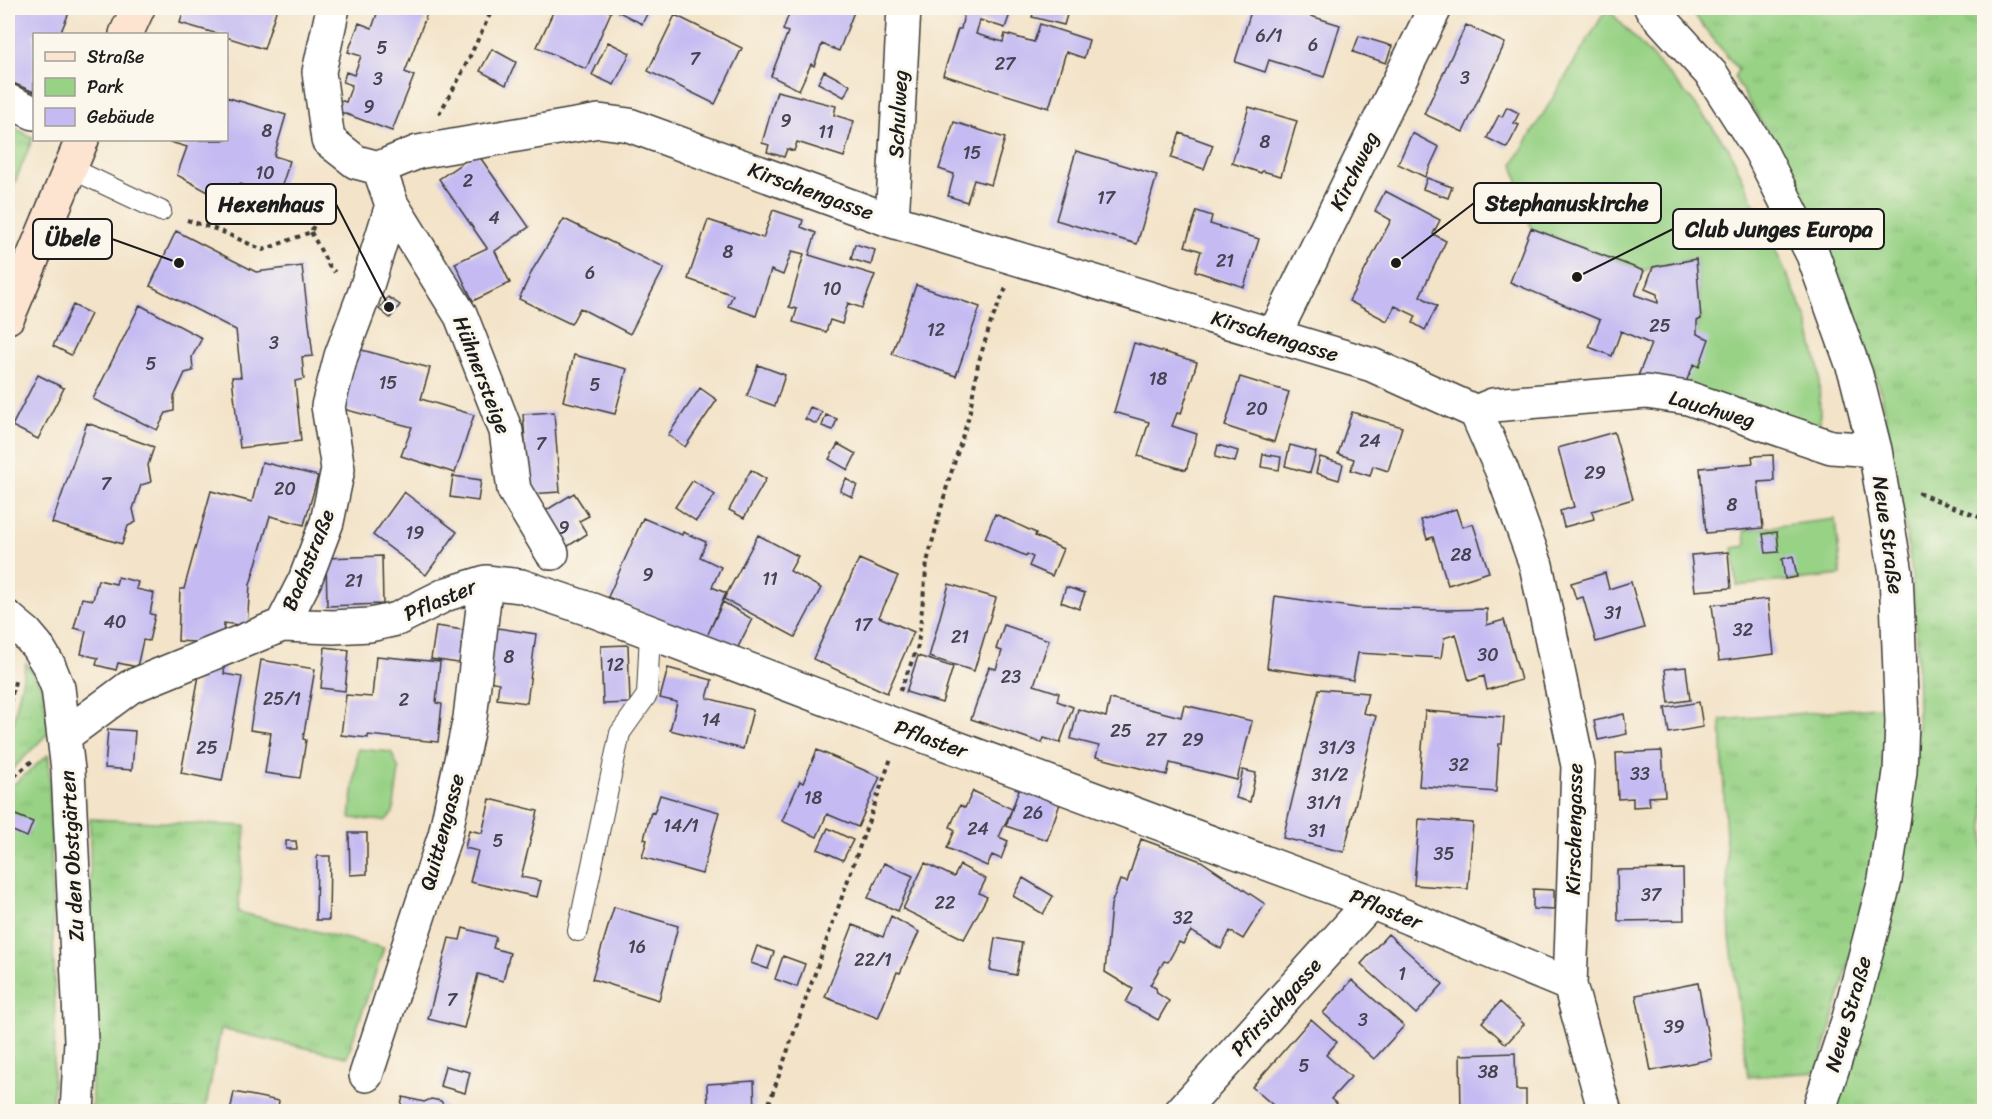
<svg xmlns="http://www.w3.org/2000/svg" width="1992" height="1119" font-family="Sriracha,sans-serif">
  <defs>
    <pattern id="grass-tufts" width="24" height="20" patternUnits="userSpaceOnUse" patternTransform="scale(1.5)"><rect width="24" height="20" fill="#98d285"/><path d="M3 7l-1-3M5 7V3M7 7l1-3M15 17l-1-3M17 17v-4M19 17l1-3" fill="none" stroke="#82b472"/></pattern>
  </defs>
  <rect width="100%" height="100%" fill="#fbf7ec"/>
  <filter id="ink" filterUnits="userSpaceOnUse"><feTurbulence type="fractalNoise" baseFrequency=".0167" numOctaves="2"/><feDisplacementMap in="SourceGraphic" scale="12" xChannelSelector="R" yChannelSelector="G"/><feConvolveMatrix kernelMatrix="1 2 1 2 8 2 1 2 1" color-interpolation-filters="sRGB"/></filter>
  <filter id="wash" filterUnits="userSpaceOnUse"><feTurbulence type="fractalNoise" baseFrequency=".008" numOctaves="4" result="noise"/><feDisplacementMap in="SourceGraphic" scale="24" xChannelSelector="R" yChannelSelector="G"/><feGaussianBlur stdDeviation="1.35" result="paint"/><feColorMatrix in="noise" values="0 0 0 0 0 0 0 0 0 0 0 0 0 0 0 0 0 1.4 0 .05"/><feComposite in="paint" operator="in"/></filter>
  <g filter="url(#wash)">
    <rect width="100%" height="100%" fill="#f3e3c8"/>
    <!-- grass -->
    <path fill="url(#grass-tufts)" stroke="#5a7750" stroke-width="1.5" d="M1689 8H1984V1111H1835L1918 724 1917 646 1911 567 1899 486 1882 397 1853 308 1831 257 1785 162 1734 77 1738 70Z
      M8 124 33 138 8 199Z
      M26 663 41 685 50 731 8 774V746Z
      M1888 706 1885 770 1875 853 1849 963 1818 1072 1748 1077 1730 937 1721 720Z
      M49 754 55 1020 52 1111H8V789Z
      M90 819 246 826 238 912 384 948 347 1057 221 1029 205 1111H92Z"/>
    <!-- green -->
    <path fill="#98d285" stroke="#5a7750" stroke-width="1.5" d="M1607 8 1691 99 1729 149 1807 319 1819 371 1820 423 1814 428 1685 384 1697 334V321L1701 319 1696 259 1653 267 1644 271 1531 228 1513 164Z
      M1835 519 1841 575 1737 586 1733 548 1746 546 1745 530Z
      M358 749 391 752 399 769 393 813 385 821 350 818Z"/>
    <g id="blocks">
      <!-- building -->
      <path fill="#c5bbf2" d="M8 8H71L60 34H34V92L8 81Z
        M184 8H277L264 49 226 37V34H218L180 23Z
        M379 8H418L428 11 405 72 414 76 392 131 335 110 339 100 346 102 352 85 343 82 346 72 354 75 361 56 348 52 359 23 372 28Z
        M555 8H602L611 12 586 69 537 47Z
        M621 8H650L642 24 619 12Z
        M791 8H849L855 9 839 51 822 44 814 66 811 64 799 90 771 76 788 32 783 30Z
        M965 8H1001L1011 11 1005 28 980 20 976 34 1003 42 1005 34 1034 42 1040 24 1089 40 1084 58 1066 52 1049 108 943 75 958 29H961Z
        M1035 8H1069L1064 25 1032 17Z
        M1252 8H1285L1340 25 1324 77 1269 60 1265 72 1235 62Z
        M675 15 742 48 715 104 648 71Z
        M1466 25 1505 43 1463 132 1424 114Z
        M1359 36 1392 46 1386 63 1353 52Z
        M608 42 630 53 614 85 592 75Z
        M492 49 516 62 506 85 480 71Z
        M824 71 850 85 844 97 818 83Z
        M777 91 836 106 834 115 854 121 844 157 797 142 794 151 787 149 784 157 767 152 769 145 762 143Z
        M226 97 286 115 274 156 290 161 278 197 240 184 239 188 208 192 177 175 187 147 163 140H226Z
        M1249 107 1297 121 1281 176 1262 171 1261 173 1232 163Z
        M1507 107 1519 113 1514 123 1519 125 1507 148 1487 138 1499 115 1502 117Z
        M954 122 1005 138 991 185 974 180 967 202 948 196 954 174 939 169Z
        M1180 133 1213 145 1204 169 1171 158Z
        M1412 133 1439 147 1425 177 1398 164Z
        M1076 151 1157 175 1137 244 1056 220Z
        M477 153 529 227 495 251 510 283 473 301 455 263 487 248 439 179Z
        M1427 178 1452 187 1448 198 1423 189Z
        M1385 191 1440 220 1433 234 1446 241 1420 296 1437 306 1425 330 1413 323 1416 316 1395 306 1387 321 1349 301 1391 220 1375 211Z
        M773 210 803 220 801 227 816 233 809 255 875 275 862 308 848 303 842 324 830 320 826 332 793 322 797 309 789 307 804 254 792 251 783 275 771 270 756 316 728 306 733 295 688 279 708 220 763 238Z
        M1197 211 1212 216 1210 224 1259 239 1244 287 1195 271 1201 251 1185 246Z
        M564 219 664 268 630 334 580 308 571 324 519 299 533 269Z
        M1531 228 1644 271 1635 295 1658 303 1657 294 1645 289 1653 267 1696 259 1701 319 1697 321V334L1709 339 1699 367 1694 364 1685 384 1638 376 1651 344 1621 331 1612 356 1589 347 1600 320 1510 282Z
        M176 231 256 272 302 266 313 356 302 357 304 379 295 381 301 441 240 448 232 377H241L236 330 150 286Z
        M855 244 875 250 871 265 851 259Z
        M916 285 980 307 956 376 892 354Z
        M388 297 400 305 390 318 379 309Z
        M73 305 91 314 71 355 53 346Z
        M140 305 202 338 192 357 193 371 185 373 174 397V411L166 413 157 430 93 399Z
        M1134 343 1197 362 1181 414 1177 413 1172 426 1197 434 1186 470 1138 456 1149 422 1114 412Z
        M358 349 430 368 421 399 474 415 455 473 401 456 412 427 343 409Z
        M574 355 627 369 615 414 563 401Z
        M758 365 785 375 775 406 747 396Z
        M38 375 64 388 38 439 12 426Z
        M1240 377 1289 392 1274 442 1225 426Z
        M700 388 717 400 685 447 668 435Z
        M810 407 822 412 817 424 805 419Z
        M554 412 560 492 529 494 523 414Z
        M1352 412 1402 427 1388 471 1373 466 1370 476 1351 470 1354 459 1338 454Z
        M826 415 837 419 833 430 822 426Z
        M87 423 154 447 148 465 151 482 141 485 133 509 136 522 128 526 122 544 52 523Z
        M1614 432 1633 499 1592 511 1594 519 1564 527 1560 511 1574 507 1558 448Z
        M838 444 856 454 848 470 829 459Z
        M1218 445 1238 451 1235 462 1215 457Z
        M1290 445 1316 452 1310 473 1285 466Z
        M1263 454 1281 457 1279 470 1261 467Z
        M1773 455 1774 481 1758 482 1763 528 1706 533 1700 468 1753 463 1752 456Z
        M1320 457 1343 464 1339 480 1316 473Z
        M262 462 318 476 304 525 270 516 250 585 247 626 224 623 223 638 211 643 178 641 180 589H184L211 491 252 502Z
        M751 470 766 479 744 518 729 510Z
        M453 476 481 480 478 501 450 497Z
        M846 479 857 485 852 497 840 491Z
        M693 480 715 495 696 521 675 507Z
        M404 492 457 532 426 575 373 535Z
        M574 493 589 516 579 521 587 534 559 552 537 516Z
        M1456 509 1462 527 1473 524 1489 572 1448 585 1433 537 1427 539 1421 520Z
        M995 514 1036 533 1035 536 1063 549 1052 576 1029 566 1033 557 1027 554 1026 556 985 538Z
        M643 518 682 535 683 532 706 542 700 557 721 567 712 587 726 593 708 634 723 602 752 619 736 651 706 640 608 597Z
        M1777 532 1779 552 1766 553 1763 534Z
        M758 535 798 556 790 571 821 588 795 637 724 599Z
        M1728 552 1731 588 1695 591 1691 555Z
        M382 556 383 604 327 606 326 558Z
        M1793 556 1797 577 1785 579 1782 559Z
        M859 559 898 576 879 617 914 632 887 693 813 659Z
        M1605 573 1609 589 1631 582 1644 628 1596 642 1583 597 1576 599 1571 583Z
        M118 577 138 582 136 589 154 593 150 614 155 615 149 641 143 640 137 667 118 663 116 670 96 665 98 658 81 654 86 631 74 628 82 598 93 600 98 580 116 584Z
        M949 584 996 598 974 671 929 657Z
        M1066 587 1085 593 1079 609 1061 602Z
        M1275 596 1357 608 1447 610 1487 609V625L1504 620 1521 680 1487 690 1484 676 1469 681 1456 634 1444 638 1441 658 1358 653 1353 680 1267 668Z
        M1768 599 1774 654 1719 661 1712 605Z
        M1004 625 1049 640 1034 685 1059 693 1057 701 1073 707 1060 743 1044 738 1042 743 971 719 989 667 996 669 1002 651 996 649Z
        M436 626 470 631 465 664 431 659Z
        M491 627 536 634 527 703 497 699 499 683 483 680Z
        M628 645 630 703 603 704 601 646Z
        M325 647 349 650 345 691 321 688Z
        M376 656 440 662 436 703 442 704 438 742 368 735V738L341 735 346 695 372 697Z
        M918 656 953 667 942 703 906 692Z
        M261 660 315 669 303 739 306 740 300 778 265 773 271 733 250 730Z
        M225 664 224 674 242 677 222 781 181 773 200 670Z
        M1686 667 1690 700 1669 703 1665 669Z
        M668 668 712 680 707 698 753 710 743 749 670 730 677 702 660 698Z
        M1319 689 1368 693 1363 713 1376 716 1344 852 1283 838Z
        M1110 699 1181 717 1184 705 1252 721 1237 780 1170 763 1167 775 1096 757 1099 746 1071 739 1078 709 1106 717Z
        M1699 702 1703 727 1669 733 1665 708Z
        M1425 711 1504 717 1502 744H1499L1496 792 1419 786Z
        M1624 714 1627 734 1598 740 1594 721Z
        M108 729 135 731 132 770 105 768Z
        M817 750 880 777 858 827 827 814 817 837 782 821 800 781 803 783Z
        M1662 751 1665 796 1649 797 1650 806 1633 807V798L1618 799 1616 753Z
        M1243 770 1256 773 1250 802 1236 798Z
        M1020 787 1061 801 1047 840 1006 826Z
        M973 791 1012 809 999 837 1008 841 1001 859 992 855 987 866 947 848 955 830 950 827 960 805 965 808Z
        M660 795 719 812 702 874 642 857 647 840 644 839 651 812 654 813Z
        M490 799 538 811 521 877 541 881 537 897 470 882 478 851 465 848 469 830 482 833Z
        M13 814 33 822 27 837 8 829Z
        M1419 819 1473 823 1468 889 1414 885Z
        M828 828 853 840 843 860 818 849Z
        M349 833H367V874L350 875Z
        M1141 839 1201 861 1265 904 1243 939 1230 931 1221 949 1191 931 1183 944 1179 942 1168 962 1164 961 1150 985 1156 988 1157 993 1169 1001 1158 1020 1126 1002 1133 989 1105 972 1111 905 1120 880 1127 882Z
        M286 841H296L297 849H286Z
        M317 856H330L329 920H316Z
        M884 863 913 876 898 911 868 898Z
        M925 863 954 877 960 865 986 879 979 893 987 897 964 939 903 909Z
        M1683 869 1684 920 1618 921 1617 870Z
        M1023 878 1053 896 1043 914 1013 896Z
        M1533 889 1554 890V910L1533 909Z
        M614 907 678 926 659 1000 592 979Z
        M891 916 919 932 900 973 897 972 878 1018 825 997 853 925 883 937Z
        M463 928 496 937 493 948 510 953 503 981 478 974 464 1028 428 1019 449 938 460 940Z
        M1388 934 1443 984 1416 1014 1361 964Z
        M995 938 1022 943 1016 975 990 970Z
        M757 946 774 952 768 969 751 963Z
        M783 956 805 964 797 987 775 979Z
        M1352 980 1404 1026 1374 1059 1323 1013Z
        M1698 983 1712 1059 1651 1071 1636 995Z
        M1500 1002 1524 1024 1506 1044 1482 1022Z
        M1311 1019 1337 1042 1326 1055 1351 1077 1331 1099 1343 1109 1340 1112H1281L1252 1087Z
        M1515 1053 1516 1090H1526V1112H1461L1460 1055Z
        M445 1066 470 1072 465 1093 440 1086Z
        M754 1081 755 1112H708L707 1084Z
        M234 1092 279 1101 277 1112H230Z
        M403 1097 424 1102 431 1099 441 1101 445 1108 457 1112H399Z
        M1651 1109 1676 1110V1112H1652Z"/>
    </g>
  </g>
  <g filter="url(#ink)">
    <use href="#blocks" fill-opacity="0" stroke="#3c3a36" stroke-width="1.5"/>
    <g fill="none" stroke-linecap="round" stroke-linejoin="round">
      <defs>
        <path id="lane" d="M70 168 161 211
          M578 931 620 733 647 695 650 632"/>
        <path id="street" d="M333 8 319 72 328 140 356 162 379 168
          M1651 8 1712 75 1760 150 1813 255 1856 375 1875 450 1896 573 1902 722 1900 772 1885 880 1849 1018 1818 1112
          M8 101 34 113
          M379 168 418 152 599 121 629 125 892 221 1372 365 1476 412 1502 471 1536 565 1578 766 1570 985 1605 1112
          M392 205 461 316 506 431 514 490 552 553
          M892 221 904 8
          M1274 335 1435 8
          M1476 412 1493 405 1646 392 1688 398 1831 447 1875 450
          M8 618 26 633 37 646 49 666 58 688 68 770 81 1041 77 1112
          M282 625 333 627 370 625 397 619 447 594 486 582 521 586 592 610 887 722 1371 902 1570 985
          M64 736 130 687 282 625 305 580 327 522 338 469 328 406 341 356 365 292 392 205 379 168
          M366 1075 445 835 470 718 486 582
          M1181 1112 1371 902"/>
        <path id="secondary" d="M126 34 138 8
          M8 317 82 140"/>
      </defs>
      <!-- lane casing -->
      <use href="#lane" stroke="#3c3a36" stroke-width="22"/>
      <!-- street casing -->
      <use href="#street" stroke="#3c3a36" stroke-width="36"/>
      <!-- secondary casing -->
      <use href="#secondary" stroke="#3c3a36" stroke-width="36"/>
      <!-- path -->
      <path stroke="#3c3a36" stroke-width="4" stroke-dasharray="4.5 4.5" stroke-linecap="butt" d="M439 114 460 77 493 8
        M187 220 218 230 263 250 311 232 327 195 334 187
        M311 232 330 268 335 272
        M1918 493 1984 519
        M900 691 918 646 927 562 947 486 969 416 978 364 991 322 1006 288
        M8 712 16 677
        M8 782 32 761
        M766 1112 891 758"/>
      <!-- lane -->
      <use href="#lane" stroke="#fff" stroke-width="20"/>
      <!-- street -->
      <use href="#street" stroke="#fff" stroke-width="33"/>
      <!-- secondary -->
      <use href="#secondary" stroke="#fde4d1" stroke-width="33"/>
    </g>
  </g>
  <g text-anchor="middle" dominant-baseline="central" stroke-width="6" stroke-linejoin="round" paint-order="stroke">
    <!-- number labels -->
    <g font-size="18" fill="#464452">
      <text x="1269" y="36">6/1</text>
      <text x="1313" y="45">6</text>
      <text x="382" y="48">5</text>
      <text x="695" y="59">7</text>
      <text x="1005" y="64">27</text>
      <text x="1465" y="78">3</text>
      <text x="378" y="79">3</text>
      <text x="369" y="107">9</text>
      <text x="786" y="121">9</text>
      <text x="267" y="131">8</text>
      <text x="826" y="132">11</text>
      <text x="1265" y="142">8</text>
      <text x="972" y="153">15</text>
      <text x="265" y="173">10</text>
      <text x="468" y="181">2</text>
      <text x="1106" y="198">17</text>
      <text x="494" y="218">4</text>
      <text x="728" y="252">8</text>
      <text x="1225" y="261">21</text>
      <text x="590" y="273">6</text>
      <text x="832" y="289">10</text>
      <text x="1660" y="326">25</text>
      <text x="936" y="330">12</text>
      <text x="274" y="343">3</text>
      <text x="151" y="364">5</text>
      <text x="1158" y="379">18</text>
      <text x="388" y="383">15</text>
      <text x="595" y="385">5</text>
      <text x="1257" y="409">20</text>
      <text x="1370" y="441">24</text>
      <text x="541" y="444">7</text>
      <text x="1595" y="473">29</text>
      <text x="106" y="484">7</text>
      <text x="285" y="489">20</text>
      <text x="1732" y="505">8</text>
      <text x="564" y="528">9</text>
      <text x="415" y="533">19</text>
      <text x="1461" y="555">28</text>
      <text x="648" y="575">9</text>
      <text x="770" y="579">11</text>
      <text x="354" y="581">21</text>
      <text x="1613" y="613">31</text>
      <text x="115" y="622">40</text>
      <text x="863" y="625">17</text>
      <text x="1743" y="630">32</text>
      <text x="960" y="637">21</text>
      <text x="1488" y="655">30</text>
      <text x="509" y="657">8</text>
      <text x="615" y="665">12</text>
      <text x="1011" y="677">23</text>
      <text x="282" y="699">25/1</text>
      <text x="404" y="700">2</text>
      <text x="711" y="720">14</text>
      <text x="1121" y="731">25</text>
      <text x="1156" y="740">27</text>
      <text x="1193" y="740">29</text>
      <text x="207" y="748">25</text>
      <text x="1337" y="748">31/3</text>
      <text x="1459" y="765">32</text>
      <text x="1640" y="774">33</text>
      <text x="1330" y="775">31/2</text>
      <text x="813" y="798">18</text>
      <text x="1324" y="803">31/1</text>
      <text x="1033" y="813">26</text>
      <text x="681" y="826">14/1</text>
      <text x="978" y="829">24</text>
      <text x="1317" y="831">31</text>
      <text x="498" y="841">5</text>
      <text x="1444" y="854">35</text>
      <text x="1651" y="895">37</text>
      <text x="945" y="903">22</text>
      <text x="1183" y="918">32</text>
      <text x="637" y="947">16</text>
      <text x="873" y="960">22/1</text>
      <text x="1402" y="974">1</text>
      <text x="452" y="1000">7</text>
      <text x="1363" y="1020">3</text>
      <text x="1674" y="1027">39</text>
      <text x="1304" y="1066">5</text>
      <text x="1488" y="1072">38</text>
    </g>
    <!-- street labels -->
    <g font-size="21" fill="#1c1c1c" stroke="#fbf7ec">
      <text transform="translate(898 114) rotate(-87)">Schulweg</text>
      <text transform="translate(1354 171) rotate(-64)">Kirchweg</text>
      <text transform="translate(811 191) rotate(20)">Kirschengasse</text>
      <text transform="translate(1275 336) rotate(17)">Kirschengasse</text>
      <text transform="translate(482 375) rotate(69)">Hühnersteige</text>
      <text transform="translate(1712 409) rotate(16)">Lauchweg</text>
      <text transform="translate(1888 535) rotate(82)">Neue Straße</text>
      <text transform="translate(308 560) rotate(-68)">Bachstraße</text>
      <text transform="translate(440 600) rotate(-23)">Pflaster</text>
      <text transform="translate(931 739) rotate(20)">Pflaster</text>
      <text transform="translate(1574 829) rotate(-89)">Kirschengasse</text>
      <text transform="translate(442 832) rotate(-75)">Quittengasse</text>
      <text transform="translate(72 856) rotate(-93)">Zu den Obstgärten</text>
      <text transform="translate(1386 909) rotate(22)">Pflaster</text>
      <text transform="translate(1276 1007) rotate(-48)">Pfirsichgasse</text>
      <text transform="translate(1848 1014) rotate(-74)">Neue Straße</text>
    </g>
  </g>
  <!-- callouts -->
  <path fill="none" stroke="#1c1c1c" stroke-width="2" d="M1396 263L1474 203M389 307L336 204M1577 277L1673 229M179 263L112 239"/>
  <g fill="#1c1c1c" stroke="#fbf7ec" stroke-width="2">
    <circle cx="1396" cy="263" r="6"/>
    <circle cx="389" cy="307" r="6"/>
    <circle cx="1577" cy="277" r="6"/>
    <circle cx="179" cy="263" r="6"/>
  </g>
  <g fill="#fbf7ec" stroke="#1c1c1c" stroke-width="2">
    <rect x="1474" y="183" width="187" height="40" rx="6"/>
    <rect x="206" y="184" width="130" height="40" rx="6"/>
    <rect x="1673" y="209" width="211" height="40" rx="6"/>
    <rect x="33" y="219" width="79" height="40" rx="6"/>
  </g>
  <g font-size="22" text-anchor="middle" font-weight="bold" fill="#1c1c1c">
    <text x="1567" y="211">Stephanuskirche</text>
    <text x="271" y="212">Hexenhaus</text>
    <text x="1779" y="237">Club Junges Europa</text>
    <text x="73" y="246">Übele</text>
  </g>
  <!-- margin -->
  <rect width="1992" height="1119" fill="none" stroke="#fbf7ec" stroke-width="30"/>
  <!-- legend -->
  <rect x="33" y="33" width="195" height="108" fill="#fbf7ec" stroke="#a29f99" stroke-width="1.5"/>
  <rect x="45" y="52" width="30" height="9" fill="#fde4d1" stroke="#a29f99" stroke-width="1.5"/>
  <text x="87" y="63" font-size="18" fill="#1c1c1c">Straße</text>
  <rect x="45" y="78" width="30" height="18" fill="#98d285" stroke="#a29f99" stroke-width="1.5"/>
  <text x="87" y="93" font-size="18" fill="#1c1c1c">Park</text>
  <rect x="45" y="108" width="30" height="18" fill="#c5bbf2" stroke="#a29f99" stroke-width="1.5"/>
  <text x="87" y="123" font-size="18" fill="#1c1c1c">Gebäude</text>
</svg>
